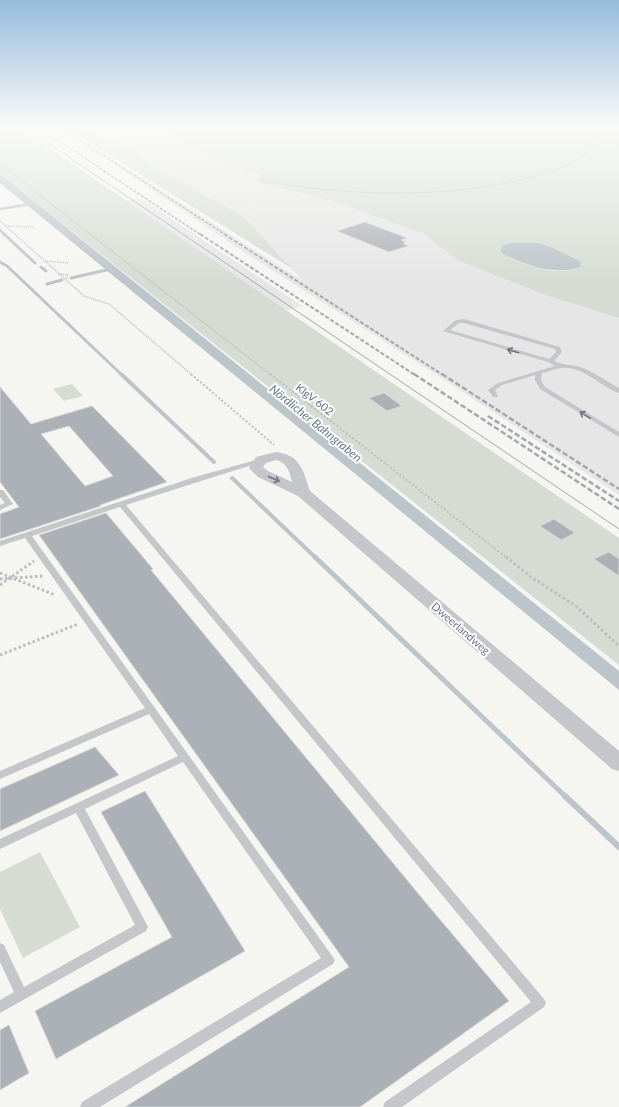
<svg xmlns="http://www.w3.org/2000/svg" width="619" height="1107" font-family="Lato,sans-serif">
  <rect width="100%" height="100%" fill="#f5f6f2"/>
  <!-- built -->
  <path fill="#e6e6e6" d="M53 126H61L303 281 245 218 85 126H158L187 144 221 162 260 175V183L335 202 424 234 457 260 545 295 619 318V495L431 371 242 251 114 164Z
    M141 198 302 306 278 313 120 202Z"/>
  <!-- green -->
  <path fill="#d6dcd3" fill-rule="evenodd" d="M0 126H17L619 538V665L0 174Z
    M63 126H85L245 218 291 268Z
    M158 126H619V318L545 295 457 260 424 234 335 202 260 183V175L221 162 187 144ZM539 243 553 248 580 261 581 267C553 277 528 266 503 254Z
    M72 384 83 396 64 401 53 389Z
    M40 852 80 927 23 958 0 909V872Z"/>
  <!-- water -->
  <path fill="#bcc5ca" d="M0 174 619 671V690L0 183Z
    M510 243H539L553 248 580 261 581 267C553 276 528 266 503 254L501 251 502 246Z"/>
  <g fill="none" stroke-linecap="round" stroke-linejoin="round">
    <!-- stream-far4 -->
    <path stroke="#bcc5ca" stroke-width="2.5" d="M0 209 30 204
      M0 230 5 235"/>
    <!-- stream-far3 -->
    <path stroke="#bcc5ca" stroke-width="3" d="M4 234 35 263
      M0 262 7 266 122 375
      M41 267 46 271
      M71 278 111 269
      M47 284 62 280"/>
    <!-- stream-far2 -->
    <path stroke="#bcc5ca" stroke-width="4" d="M121 374 214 462
      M232 478 316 558"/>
    <!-- stream-far1 -->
    <path stroke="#bcc5ca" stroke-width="5" d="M315 557 566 797"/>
    <!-- stream -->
    <path stroke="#bcc5ca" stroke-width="6" d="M565 796 619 847"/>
    <!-- canal -->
    <path fill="#bcc5ca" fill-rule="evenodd" d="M614 126H619V129Z"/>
  </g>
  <!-- building -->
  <path fill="#acb1b8" stroke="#d7d7d5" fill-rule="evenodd" d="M365 222 407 238 401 240 406 242 403 243 408 246 389 252 337 231Z
    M0 387 31 424 92 406 167 482 100 505 101 506 0 539V514L19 507 0 482ZM69 426 113 476 85 486 41 434Z
    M384 393 402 406 387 411 369 398Z
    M106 513 153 569 151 570 426 903 509 1001 360 1107H125L349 967 39 535Z
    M554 519 575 533 561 540 540 526Z
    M609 552 619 559V576L594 559Z
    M95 747 119 775 0 831V789Z
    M145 791 245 951 56 1059 35 1011 172 937 101 812Z
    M9 1025 29 1073 0 1090V1030Z"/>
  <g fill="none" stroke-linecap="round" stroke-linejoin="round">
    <!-- path-far2 -->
    <path stroke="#bdbec1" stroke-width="1.5" stroke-dasharray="1 1" stroke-linecap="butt" d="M579 126 619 144
      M0 164 271 375
      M257 180C341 195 426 199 511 182 532 177 555 173 574 161 589 151 600 146 595 126
      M0 221 84 296 109 304 192 375
      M6 226 33 227
      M45 261 69 263
      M59 274 68 275 66 280"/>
    <!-- path-far1 -->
    <path stroke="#bdbec1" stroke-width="2" stroke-dasharray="2 2" stroke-linecap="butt" d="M191 374 274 445
      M270 374 507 558"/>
    <!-- path -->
    <path stroke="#bdbec1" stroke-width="3" stroke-dasharray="2.5 2.5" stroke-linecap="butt" d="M506 557 531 577 576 606 619 646
      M0 573 55 595
      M0 579 43 576
      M0 585 34 561
      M0 655 78 624"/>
    <!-- service -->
    <path fill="#c4c6ca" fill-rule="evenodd" d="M464 319 560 347 562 352 554 361C564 366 575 364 585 369 597 374 608 382 619 388V393C599 386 583 365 560 368 554 369 548 372 542 373L541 380 545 387 619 432V437L540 389 535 380V375L502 385 495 390 498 396 497 397H493L488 390 498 383 555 366 548 362 443 331 456 320ZM459 323H464L555 349 556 352 549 359 450 330Z
      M260 459 264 461 262 462 201 481 126 505 544 999 546 1003 544 1007 402 1107H383L385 1102 531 1002 120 507 32 536 335 960 333 964 100 1107H80L82 1102 321 958 183 762 85 809 146 923 148 927 146 931 0 1013V1000L14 992 0 962V943L4 945 24 987 135 925 76 813 0 849V839L178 756 149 714 0 779V771L145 708 25 538 0 546V541L195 477Z
      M0 490H3L13 504 0 510V505L5 503 0 497Z"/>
    <!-- minor -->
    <path fill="#c4c6ca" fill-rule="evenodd" d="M276 452C301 455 303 471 310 491L619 751V771L612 769 298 496 258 477 249 468 256 457ZM276 460C287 462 290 473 292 482L268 471 263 467 266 463Z"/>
    <!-- tram -->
    <path stroke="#a4a8ae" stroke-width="1" d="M23 126 619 529"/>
    <!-- rail-far2 -->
    <path stroke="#a4a8ae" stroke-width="1.5" stroke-dasharray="3 1.5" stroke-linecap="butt" d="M36 126 201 235
      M58 126 226 235"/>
    <!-- rail-far1 -->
    <path stroke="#a4a8ae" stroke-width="2" stroke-dasharray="4 2" stroke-linecap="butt" d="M200 234 415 375
      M224 234 443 375"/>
    <!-- rail -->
    <path stroke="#a4a8ae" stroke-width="2.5" stroke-dasharray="5.5 2.5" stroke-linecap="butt" d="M414 374 619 509
      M442 374 619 489
      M488 416 619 501"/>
  </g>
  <!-- one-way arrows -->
  <defs><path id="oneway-shaft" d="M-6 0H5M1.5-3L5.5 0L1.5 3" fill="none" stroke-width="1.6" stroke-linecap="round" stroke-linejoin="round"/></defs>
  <g stroke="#6b7586">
    <use href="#oneway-shaft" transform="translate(513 351) rotate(-164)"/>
    <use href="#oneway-shaft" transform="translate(585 415) rotate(-149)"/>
    <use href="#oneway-shaft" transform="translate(274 479) rotate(24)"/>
  </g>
  <!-- sky -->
  <linearGradient id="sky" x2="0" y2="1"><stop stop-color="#96bbdc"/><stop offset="0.45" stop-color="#fafbf9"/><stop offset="1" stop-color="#fafbf9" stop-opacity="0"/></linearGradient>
  <rect width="619" height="281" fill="url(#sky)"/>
  <g text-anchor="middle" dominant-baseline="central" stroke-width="4" stroke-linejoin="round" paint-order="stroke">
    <!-- street labels -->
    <g font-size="11" fill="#667182" stroke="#fff">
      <text transform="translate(315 399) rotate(38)">KlgV 602</text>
      <text transform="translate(461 628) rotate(41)">Dweerlandweg</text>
    </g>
    <!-- water labels -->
    <g font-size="12" font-style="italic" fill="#667985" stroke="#fff">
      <text transform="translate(316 423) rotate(39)">Nördlicher Bahngraben</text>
    </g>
  </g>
</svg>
